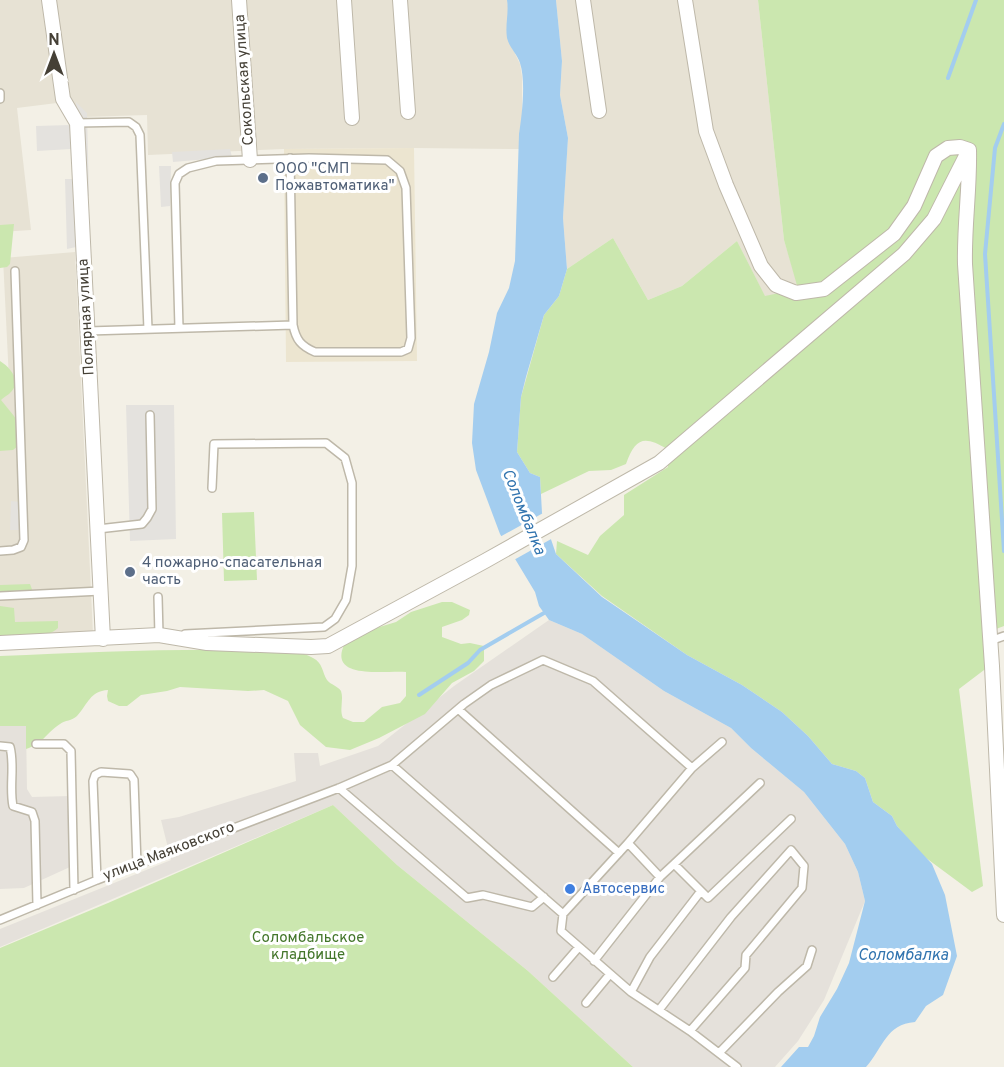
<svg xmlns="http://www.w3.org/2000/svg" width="1004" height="1067" font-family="Overpass,sans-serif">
  <rect width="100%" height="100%" fill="#f3f0e6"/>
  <!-- residential -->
  <path fill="#e7e2d4" d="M0 0H44L57 103 17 108 31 230 0 232Z
    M55 0H507L509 13 508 39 520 64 522 77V118L519 149 414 148 284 149 148 155 147 115 83 117 68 97Z
    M556 0H758L784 240 799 289 765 297 737 241 682 286 648 300 613 238 567 269 563 218 568 138 560 95 562 61Z
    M75 252 93 634 0 635V381L9 380 3 258Z"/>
  <!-- industrial -->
  <path fill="#e5e1db" d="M549 620 582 634 664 691 731 728 751 748 804 792 845 844 858 872 865 901 824 1000 798 1041 775 1067H633L528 971 397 865 333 805 0 947V929L171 860 161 820 179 817 296 781 294 753H318L320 766 378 746 454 686Z
    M0 726H26L27 789 32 797 70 796V867L24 888 0 889Z"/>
  <!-- education -->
  <path fill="#ece5d0" d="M414 148 417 361 286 362 284 149Z"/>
  <!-- green -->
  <path fill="#cbe7af" d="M758 0H1004V626L983 634 988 667 959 689 983 886 972 892 922 855 897 826 892 816 873 802 865 778 856 771 832 764 808 736 782 712 742 685 687 655 602 596 556 554 557 541 588 555 600 536 624 515V495L668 467 667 449C644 435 635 438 626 464L611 470 589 471 541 494 540 477 530 473 517 452 521 397 544 315 559 296 567 269 613 238 648 300 682 286 737 241 765 296 798 289 784 240Z
    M14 224 10 264 7 267 0 268V225Z
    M0 361C11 368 23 382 9 394 6 396 3 398 1 400L14 416 18 423V446L13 450 0 451Z
    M254 512 257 580 224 581 222 513Z
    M30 584 33 592 0 597V585Z
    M442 602H452L470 610 469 615 462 620 442 627V637L461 644 470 643 484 646V661L474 671 452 683 425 714 379 738 350 750 326 747 300 725 288 701 264 690 248 691 180 687 167 691 141 695 127 706H119L108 701 107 696 108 690C90 691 88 704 77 716 72 721 65 720 60 724 46 733 43 744 26 749V726H0V656C79 653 158 649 237 650 260 650 292 646 313 658 323 663 322 672 327 680 331 685 338 686 341 691 344 700 339 709 343 718L353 722H364L382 707 400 703 406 696V672C386 670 326 681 345 643L373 629 396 622 411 612Z
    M0 606 14 608 15 622 58 621V628C42 643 19 627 0 640Z
    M333 805 397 865 528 971 633 1067H0V948L108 903Z"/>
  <!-- parking -->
  <path fill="#e4e2de" d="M76 102 87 113 89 196H84Z
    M70 125 71 149 37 151 36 126Z
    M230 149 232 157 173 162 172 152Z
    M159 166H171L170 206 161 207Z
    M65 179H75L76 247 67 249Z
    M126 405H174L176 539 130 541Z
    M11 501 20 502V530H10Z"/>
  <!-- water -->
  <path fill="#a3cdef" d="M507 0H556L562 61 560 95 568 138 563 218 567 269 559 296 544 315 526 377 521 397 517 452 530 473 540 477 542 513 556 554 602 597 687 655 742 685 782 712 808 736 832 764 856 771 865 778 873 802 892 816 897 826 932 864 945 895 957 956 943 995 926 1006 915 1022C886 1024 883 1048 866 1067H781L799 1047H808L814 1036 820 1017 837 989 849 963 865 901 858 872 845 844 804 792 751 748 731 728 664 691 582 634 549 620 539 606 535 592 500 534 476 470 472 443 474 404 489 352 497 313 509 288 515 261 519 134C522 115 526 81 520 63 517 54 509 47 507 38 505 25 509 13 507 0Z"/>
  <!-- pier -->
  <path fill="#f3f0e6" d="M545 512 553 538 512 561 498 538Z"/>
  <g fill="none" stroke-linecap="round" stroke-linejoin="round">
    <!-- stream -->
    <path stroke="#a3cdef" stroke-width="4" d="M948 78 976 0
      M1004 124 995 148 985 254 1004 551
      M419 695 468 663 480 650 544 613"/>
    <defs>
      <path id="service" d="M0 93V99
        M77 123 129 122 136 127 140 135 148 329
        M179 328 175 183 179 174 188 168 216 161 309 158 387 160 400 171 406 188 411 338 408 349 401 352H315C301 346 296 340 293 325L290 158
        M88 331 293 325
        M98 529 142 524 147 518 152 509 150 415
        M0 551 13 550 21 547 24 540 15 271
        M0 596 101 591
        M158 597 159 635H162
        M185 634 324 627 335 619 346 600 352 566V483L345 458 326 443 214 444 212 488
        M990 641 1004 636
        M458 709 619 853
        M36 744H64L71 751 74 890
        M0 746 10 747C15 766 9 787 13 806L32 812 35 821 37 905
        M392 765 563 914 628 843
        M692 768 722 742
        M339 788 467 898 483 895 532 907 544 897
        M674 864 760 783
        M97 880 93 781 95 775 101 772 130 774 134 780 137 865
        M563 914 561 931 631 992 690 1031 737 1067
        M0 920 97 880 339 788 392 765 464 704 491 685 543 660 593 681 692 768 628 843 660 877 674 864 708 898 791 819
        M594 961 660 877
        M553 977 579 947
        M631 992 650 957 701 891
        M586 1003 610 974
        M659 1010 731 917 791 850 804 866 802 888 746 955 745 968 690 1031
        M719 1053 778 992 807 966 812 950"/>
      <path id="minor" d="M49 0 63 99 77 123 103 639
        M239 0 250 160
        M344 0 352 118
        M400 0 408 112
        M583 0 599 111
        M685 0 706 131 726 185 761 266 776 285 796 293 824 289 894 234 914 206 936 156 948 148 960 147 969 150C970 188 964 226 965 264L992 666 1004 915
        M0 643 159 635 207 643 311 647 328 646 485 561 659 463 904 254 934 219 968 152"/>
    </defs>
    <!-- service casing -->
    <use href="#service" stroke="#beb8a9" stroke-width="10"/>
    <!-- minor casing -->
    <use href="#minor" stroke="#beb8a9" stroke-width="16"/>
    <!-- service -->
    <use href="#service" stroke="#fff" stroke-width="7"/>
    <!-- minor -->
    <use href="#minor" stroke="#fff" stroke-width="14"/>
  </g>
  <!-- markers -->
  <g fill="#5c6f8a" stroke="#fff" stroke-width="2">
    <circle cx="263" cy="178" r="6"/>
    <circle cx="130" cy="572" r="6"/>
  </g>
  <circle fill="#3f7fe0" stroke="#fff" stroke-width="2" cx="570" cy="889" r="6"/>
  <g text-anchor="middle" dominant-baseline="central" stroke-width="6" stroke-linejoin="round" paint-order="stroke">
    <!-- street labels -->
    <g font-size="15" fill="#454036" stroke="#fff">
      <text transform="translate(245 80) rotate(-94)">Сокольская улица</text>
      <text transform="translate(87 317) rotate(-93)">Полярная улица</text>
      <text transform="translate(169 852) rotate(-21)">улица Маяковского</text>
    </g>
    <!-- service labels -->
    <g font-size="15" fill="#4e5e75" stroke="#fff" text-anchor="start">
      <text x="275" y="169">ООО "СМП<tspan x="275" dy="17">Пожавтоматика"</tspan></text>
      <text x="142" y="563">4 пожарно-спасательная<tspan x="142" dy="17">часть</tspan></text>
    </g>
    <!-- shop labels -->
    <g font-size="15" fill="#366cbe" stroke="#fff" text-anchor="start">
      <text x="582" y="889">Автосервис</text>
    </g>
    <!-- park labels -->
    <g font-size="15" fill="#43762a" stroke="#fff">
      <text x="308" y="938">Соломбальское<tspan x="308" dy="17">кладбище</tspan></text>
    </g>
    <!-- water labels -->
    <g font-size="16" font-style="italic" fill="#3174af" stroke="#fff">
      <text transform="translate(523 512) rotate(68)">Соломбалка</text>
      <text x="903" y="956">Соломбалка</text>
    </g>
  </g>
  <!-- north arrow -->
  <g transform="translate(54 54)" stroke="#ffffff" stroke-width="4.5" paint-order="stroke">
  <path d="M0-4.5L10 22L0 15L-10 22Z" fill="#454036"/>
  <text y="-9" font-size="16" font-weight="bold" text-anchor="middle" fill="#454036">N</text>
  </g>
</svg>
